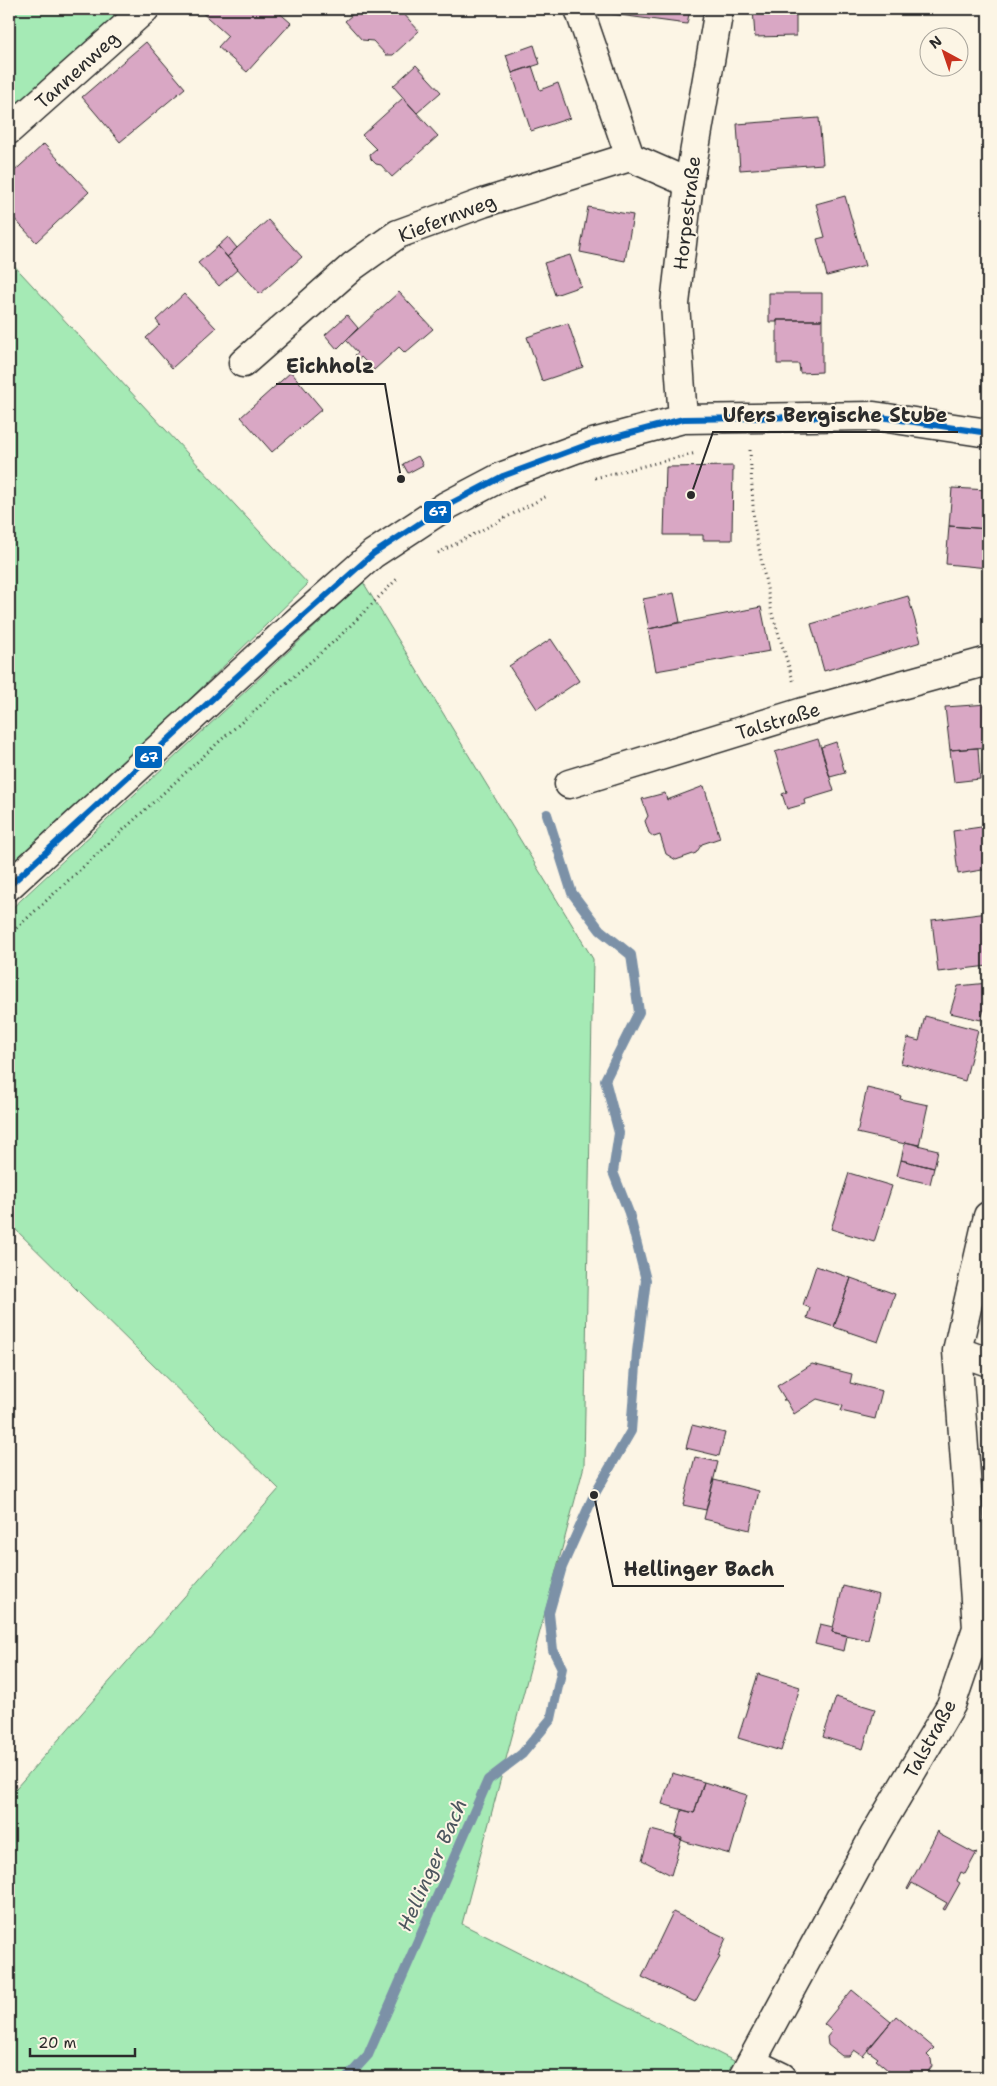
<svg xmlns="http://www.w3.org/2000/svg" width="997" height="2086" font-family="'Shantell Sans',sans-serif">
  <rect width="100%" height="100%" fill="#fcf5e5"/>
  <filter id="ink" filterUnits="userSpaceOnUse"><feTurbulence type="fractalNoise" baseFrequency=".02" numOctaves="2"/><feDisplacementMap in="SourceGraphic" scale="10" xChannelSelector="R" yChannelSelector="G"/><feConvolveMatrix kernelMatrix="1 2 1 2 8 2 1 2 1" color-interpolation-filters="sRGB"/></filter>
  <g filter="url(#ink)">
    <!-- green -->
    <path fill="#a5eab5" stroke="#688a70" d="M9 9H136L9 125Z
      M9 260 308 584 38 847 9 873Z
      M363 582 593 959 584 1466 462 1924 742 2065 735 2077H9V1796L279 1489 9 1223V911Z"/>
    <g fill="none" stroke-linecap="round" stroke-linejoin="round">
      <!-- stream -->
      <path stroke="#7b91a7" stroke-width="10" d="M348 2077 368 2055 488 1780 522 1754 551 1719 562 1668 553 1650 549 1613 562 1567 594 1495 631 1431 637 1352 646 1280 629 1213 613 1172 619 1133 605 1080 639 1012 631 955 600 930 572 893 547 814"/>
    </g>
    <!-- building -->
    <path fill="#d9a7c4" stroke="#2b2b2b" d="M198 9H250L252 11 254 9H275L291 23 247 72 218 47 228 36Z
      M359 9H395L401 15 403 13 419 31 393 55H386L373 41 362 40 345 21Z
      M612 9H690L687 24 612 14Z
      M753 9H796V36L755 37Z
      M146 42 185 88 120 142 82 97Z
      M534 45 540 64 512 73 506 55Z
      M416 65 441 92 417 113 393 86Z
      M532 66 540 90 558 83 570 118 531 131 512 73Z
      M403 98 438 136 392 177 381 165 376 164 371 159 370 154 376 149 362 135Z
      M819 118 823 164 740 170 737 124Z
      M44 144 89 192 36 242 9 213V176Z
      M845 196 865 266 827 276 817 239 825 237 816 204Z
      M588 207 633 215 625 261 580 252Z
      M268 220 302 257 260 294 227 257Z
      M228 237 237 248 227 257 218 246Z
      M218 246 238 269 219 286 198 263Z
      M570 255 581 286 555 295 544 263Z
      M399 292 433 329 405 353 399 347 374 370 361 357 359 359 355 355 358 353 346 340Z
      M769 293H822V320H777V322H769Z
      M184 294 216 328 172 368 146 338 160 325 156 320Z
      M347 315 358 328 337 349 325 335Z
      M777 320H822V372L800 373 799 364H777Z
      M568 323 583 367 542 381 527 337Z
      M291 372 322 409 272 452 241 417Z
      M418 456 423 465 408 473 403 464Z
      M733 466 732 540H703V535H664L666 467Z
      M952 488 988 490V529L949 526Z
      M949 526 988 529V568L946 564Z
      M674 593 680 622 649 629 643 599Z
      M908 596 921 642 824 671 811 624Z
      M761 607 770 651 656 671 648 629Z
      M551 639 579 681 537 709 509 666Z
      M988 704V747L950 750 945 707Z
      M818 739 834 791 804 800 805 804 787 809 782 794 787 792 775 752Z
      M836 742 845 773 830 777 821 747Z
      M978 748 980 779 954 782 950 750Z
      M704 786 720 838 702 844 696 853 676 860 666 854 660 835 654 837 649 833 645 821 648 816 642 799 665 793 667 800Z
      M988 826V869L958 874 953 831Z
      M988 913V932H984L988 966 938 972 932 920Z
      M988 983V995L981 1020 950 1013 958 986Z
      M925 1016 978 1030 965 1081 901 1063 908 1038 919 1041Z
      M867 1088 901 1096 900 1099 928 1105 919 1145 905 1142V1144L857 1133Z
      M905 1142 938 1150 934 1168 901 1160Z
      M901 1160 934 1168 930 1184 897 1176Z
      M849 1173 892 1186 874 1242 831 1229Z
      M816 1266 851 1278 834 1327 807 1318 810 1308 803 1305Z
      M851 1278 895 1294 878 1342 834 1327Z
      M812 1364 852 1374 850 1383 882 1391 875 1419 841 1411 843 1406 817 1399 794 1414 786 1400H783L785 1399 777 1386Z
      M692 1425 725 1433 719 1456 686 1448Z
      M695 1457 718 1462 706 1510 683 1505Z
      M714 1480 759 1491 750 1530 704 1519Z
      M843 1586 879 1595 868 1640 832 1632Z
      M820 1624 833 1627 832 1632 847 1636 844 1651 815 1644Z
      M758 1674 800 1687 781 1751 738 1738Z
      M836 1697 875 1709 863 1749 823 1737Z
      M672 1773 704 1782 694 1813 662 1804Z
      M704 1782 747 1795 730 1854 686 1842 675 1837 682 1810 694 1813Z
      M651 1830 682 1838 671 1875 642 1860Z
      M938 1831 939 1834 974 1853 977 1852 965 1874 961 1872 957 1881 960 1883 945 1910 943 1909 947 1903 912 1883 908 1890 907 1889Z
      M673 1912 726 1938 718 1956 720 1957 695 2002 642 1977Z
      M852 1990 891 2022 863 2056 854 2050 849 2056H842L828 2045 827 2037 832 2031 824 2024Z
      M896 2016 934 2048 927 2055 931 2059 932 2066 924 2077H916L913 2074 910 2077H896L876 2060 878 2058 867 2050Z"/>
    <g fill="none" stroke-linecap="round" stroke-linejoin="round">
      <defs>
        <path id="minor" d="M579 9 630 157 689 183
          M9 130 145 9
          M243 363 353 266 398 234 483 203 630 157
          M569 784 803 712 988 661
          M957 1351 988 1362
          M751 2062 782 2077
          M743 2077 875 1834 951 1705 977 1628 957 1351 988 1216"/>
        <path id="tertiary" d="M683 419 675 304 689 183 719 9
          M9 886 283 634 373 554 446 506 503 476 589 444 683 419 874 416 988 433"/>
      </defs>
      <!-- minor casing -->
      <use href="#minor" stroke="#2b2b2b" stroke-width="31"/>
      <!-- tertiary casing -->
      <use href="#tertiary" stroke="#2b2b2b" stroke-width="31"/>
      <!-- path -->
      <path stroke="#2b2b2b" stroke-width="3" stroke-dasharray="1 4" stroke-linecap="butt" d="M750 450 754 524 772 613 794 683
        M595 478 696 453
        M438 553 547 496
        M9 935 221 740 340 636 397 579"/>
      <!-- minor -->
      <use href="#minor" stroke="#fcf5e5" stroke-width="28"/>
      <!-- tertiary -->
      <use href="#tertiary" stroke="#fcf5e5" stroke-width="28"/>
      <defs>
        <path id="bus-1" d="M9 886 283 634 373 554 446 506 503 476 589 444 683 419 874 416 988 433"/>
      </defs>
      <!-- bus-1 casing -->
      <use href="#bus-1" stroke="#fcf5e5" stroke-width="10"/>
      <!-- bus-1 -->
      <use href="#bus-1" stroke="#0065bd" stroke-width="6"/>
    </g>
  </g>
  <g text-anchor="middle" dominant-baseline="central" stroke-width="4" stroke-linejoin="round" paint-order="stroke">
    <!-- street labels -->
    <g font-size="19" fill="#2b2b2b" stroke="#fcf5e5">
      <text transform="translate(77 70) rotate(-42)">Tannenweg</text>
      <text transform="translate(687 213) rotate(-83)">Horpestraße</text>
      <text transform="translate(447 218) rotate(-21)">Kiefernweg</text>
      <text transform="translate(778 721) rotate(-17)">Talstraße</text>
      <text transform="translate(930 1739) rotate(-61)">Talstraße</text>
    </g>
    <!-- water labels -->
    <g font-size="20" font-style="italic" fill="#4c565e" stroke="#fcf5e5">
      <text transform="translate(432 1865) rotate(-66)">Hellinger Bach</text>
    </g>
  </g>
  <!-- callouts -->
  <path fill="none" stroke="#2b2b2b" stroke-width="2" d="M401 479L385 384H276M691 495L713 432H958M594 1495L613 1586H784"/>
  <g fill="#2b2b2b" stroke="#fcf5e5" stroke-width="2">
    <circle cx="401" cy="479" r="5"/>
    <circle cx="691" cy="495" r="5"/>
    <circle cx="594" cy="1495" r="5"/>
  </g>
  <g font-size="20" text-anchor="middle" font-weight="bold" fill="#2b2b2b" stroke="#fcf5e5" stroke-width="4" stroke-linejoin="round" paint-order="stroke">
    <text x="330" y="373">Eichholz</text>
    <text x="835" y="422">Ufers Bergische Stube</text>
    <text x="699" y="1576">Hellinger Bach</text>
  </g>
  <g stroke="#fcf5e5" stroke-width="2">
    <rect x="423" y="500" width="29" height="24" rx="5" fill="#0065bd"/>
    <rect x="134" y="745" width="29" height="24" rx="5" fill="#0065bd"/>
  </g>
  <g font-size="14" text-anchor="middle" font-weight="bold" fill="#fff">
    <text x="438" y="516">67</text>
    <text x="149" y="762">67</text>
  </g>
  <!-- margin -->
  <rect width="997" height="2086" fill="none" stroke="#fcf5e5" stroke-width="30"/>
  <rect x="15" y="15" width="967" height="2056" fill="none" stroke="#2b2b2b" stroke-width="2" filter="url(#ink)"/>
  <!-- north arrow -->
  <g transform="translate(944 52) rotate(320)"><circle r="24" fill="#fcf5e5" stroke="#a8a49b"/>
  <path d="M0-4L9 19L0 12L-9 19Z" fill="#c8321e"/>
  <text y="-8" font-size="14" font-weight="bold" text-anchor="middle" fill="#2b2b2b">N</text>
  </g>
  <!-- scale -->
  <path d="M30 2048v8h105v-8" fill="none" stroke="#2b2b2b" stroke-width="2.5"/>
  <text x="38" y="2048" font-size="15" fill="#2b2b2b" stroke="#fcf5e5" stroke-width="4" paint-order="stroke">20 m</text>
</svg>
